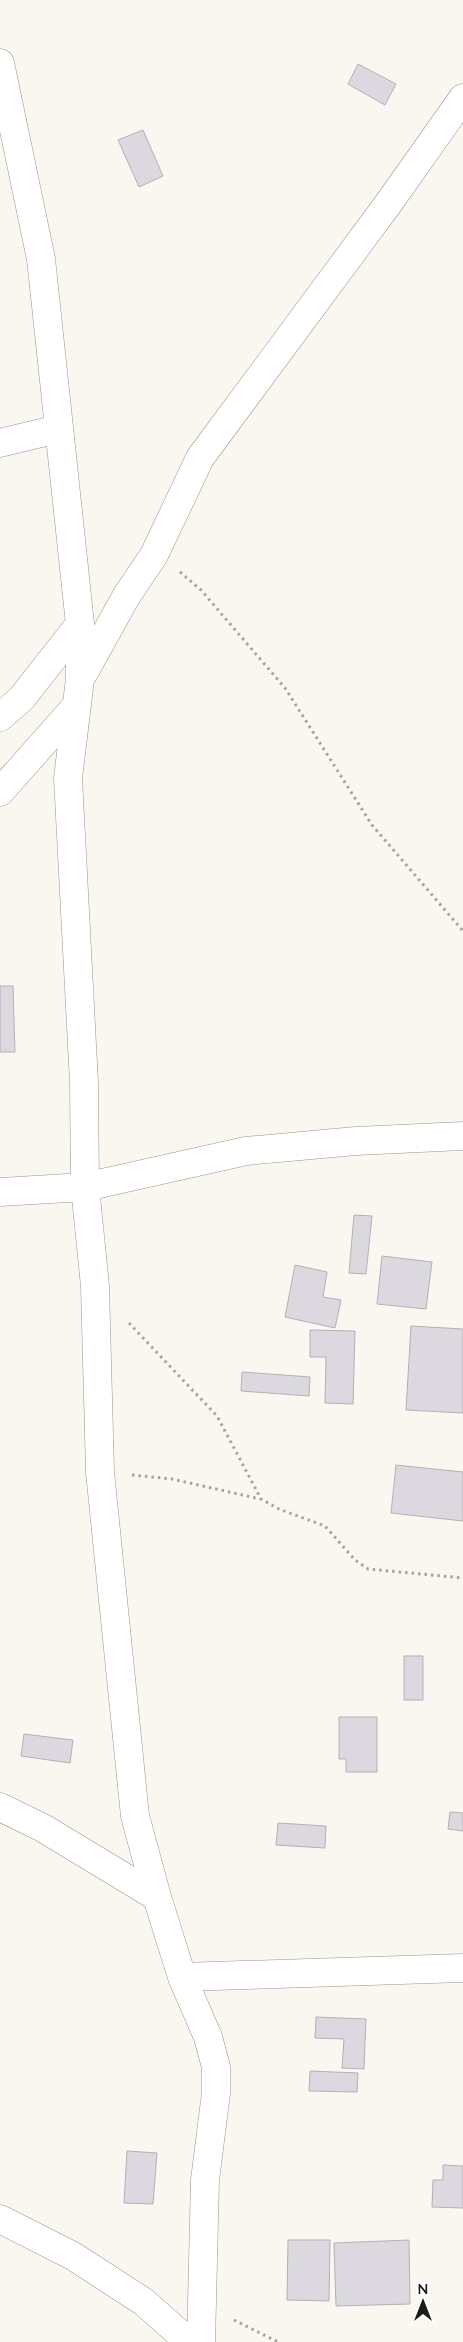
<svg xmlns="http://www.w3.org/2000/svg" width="463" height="2342" font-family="Lato,sans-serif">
  <rect width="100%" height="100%" fill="#f9f7f0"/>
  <!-- building -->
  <path fill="#dbd9df" stroke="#b3b0b6" d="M358 64 396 84 385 105 348 84Z
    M143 130 163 176 139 187 118 140Z
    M0 986H13L15 1052H0Z
    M354 1215 372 1216 366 1274 349 1273Z
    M382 1256 432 1262 426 1309 377 1304Z
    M295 1265 327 1272 323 1297 341 1300 335 1328 285 1317Z
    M411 1326 463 1329V1413L406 1410Z
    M310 1330 355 1331 353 1404 325 1403 326 1357H310Z
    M242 1372 310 1377 309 1396 241 1391Z
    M396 1465 463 1472V1521L391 1513Z
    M404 1656H423V1700H404Z
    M339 1717H377V1772H346V1759H339Z
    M24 1734 73 1740 70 1763 21 1756Z
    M450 1812 463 1813V1831L448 1829Z
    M278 1823 326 1826 325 1848 276 1845Z
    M316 2017 366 2019 364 2069 342 2068 344 2039 315 2038Z
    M310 2071 358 2073 357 2092 309 2091Z
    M127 2151 157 2153 153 2204 124 2203Z
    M443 2165 463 2166V2208L432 2207 433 2180H443Z
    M288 2240H330L329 2301 287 2300Z
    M409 2240 410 2304 336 2306 334 2243Z"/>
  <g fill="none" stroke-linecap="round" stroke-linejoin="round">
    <defs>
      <path id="street" d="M0 63 41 259 80 624V679L68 778 84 1083 85 1187 95 1286 100 1472 135 1816 157 1897 182 1977 208 2037 216 2067V2093L205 2180 201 2342
        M0 443 58 429
        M82 676 127 595 154 555 200 458 388 204 463 98
        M0 717 21 699 80 624
        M0 792 77 705
        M0 1192 85 1187 246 1151 356 1141 463 1136
        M0 1807 43 1828 157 1897
        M182 1977 463 1968
        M0 2219 73 2256 144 2302 189 2342"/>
    </defs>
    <!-- street casing -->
    <use href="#street" stroke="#97958f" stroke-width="29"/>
    <!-- path -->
    <path stroke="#a6a49f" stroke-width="3" stroke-dasharray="2.5 4" stroke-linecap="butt" d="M180 572 201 590 285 688 372 825 463 931
      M129 1323 217 1416 261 1499 279 1509 325 1526 355 1560 368 1569 463 1578
      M132 1475 172 1479 260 1499
      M234 2320 278 2342"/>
    <!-- street -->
    <use href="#street" stroke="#fff" stroke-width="28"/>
  </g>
  <!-- north arrow -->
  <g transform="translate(423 2302)" stroke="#ffffff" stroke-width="4" paint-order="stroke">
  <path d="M0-4L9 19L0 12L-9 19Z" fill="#1c1b19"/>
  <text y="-8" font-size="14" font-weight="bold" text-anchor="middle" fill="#1c1b19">N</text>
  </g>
</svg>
